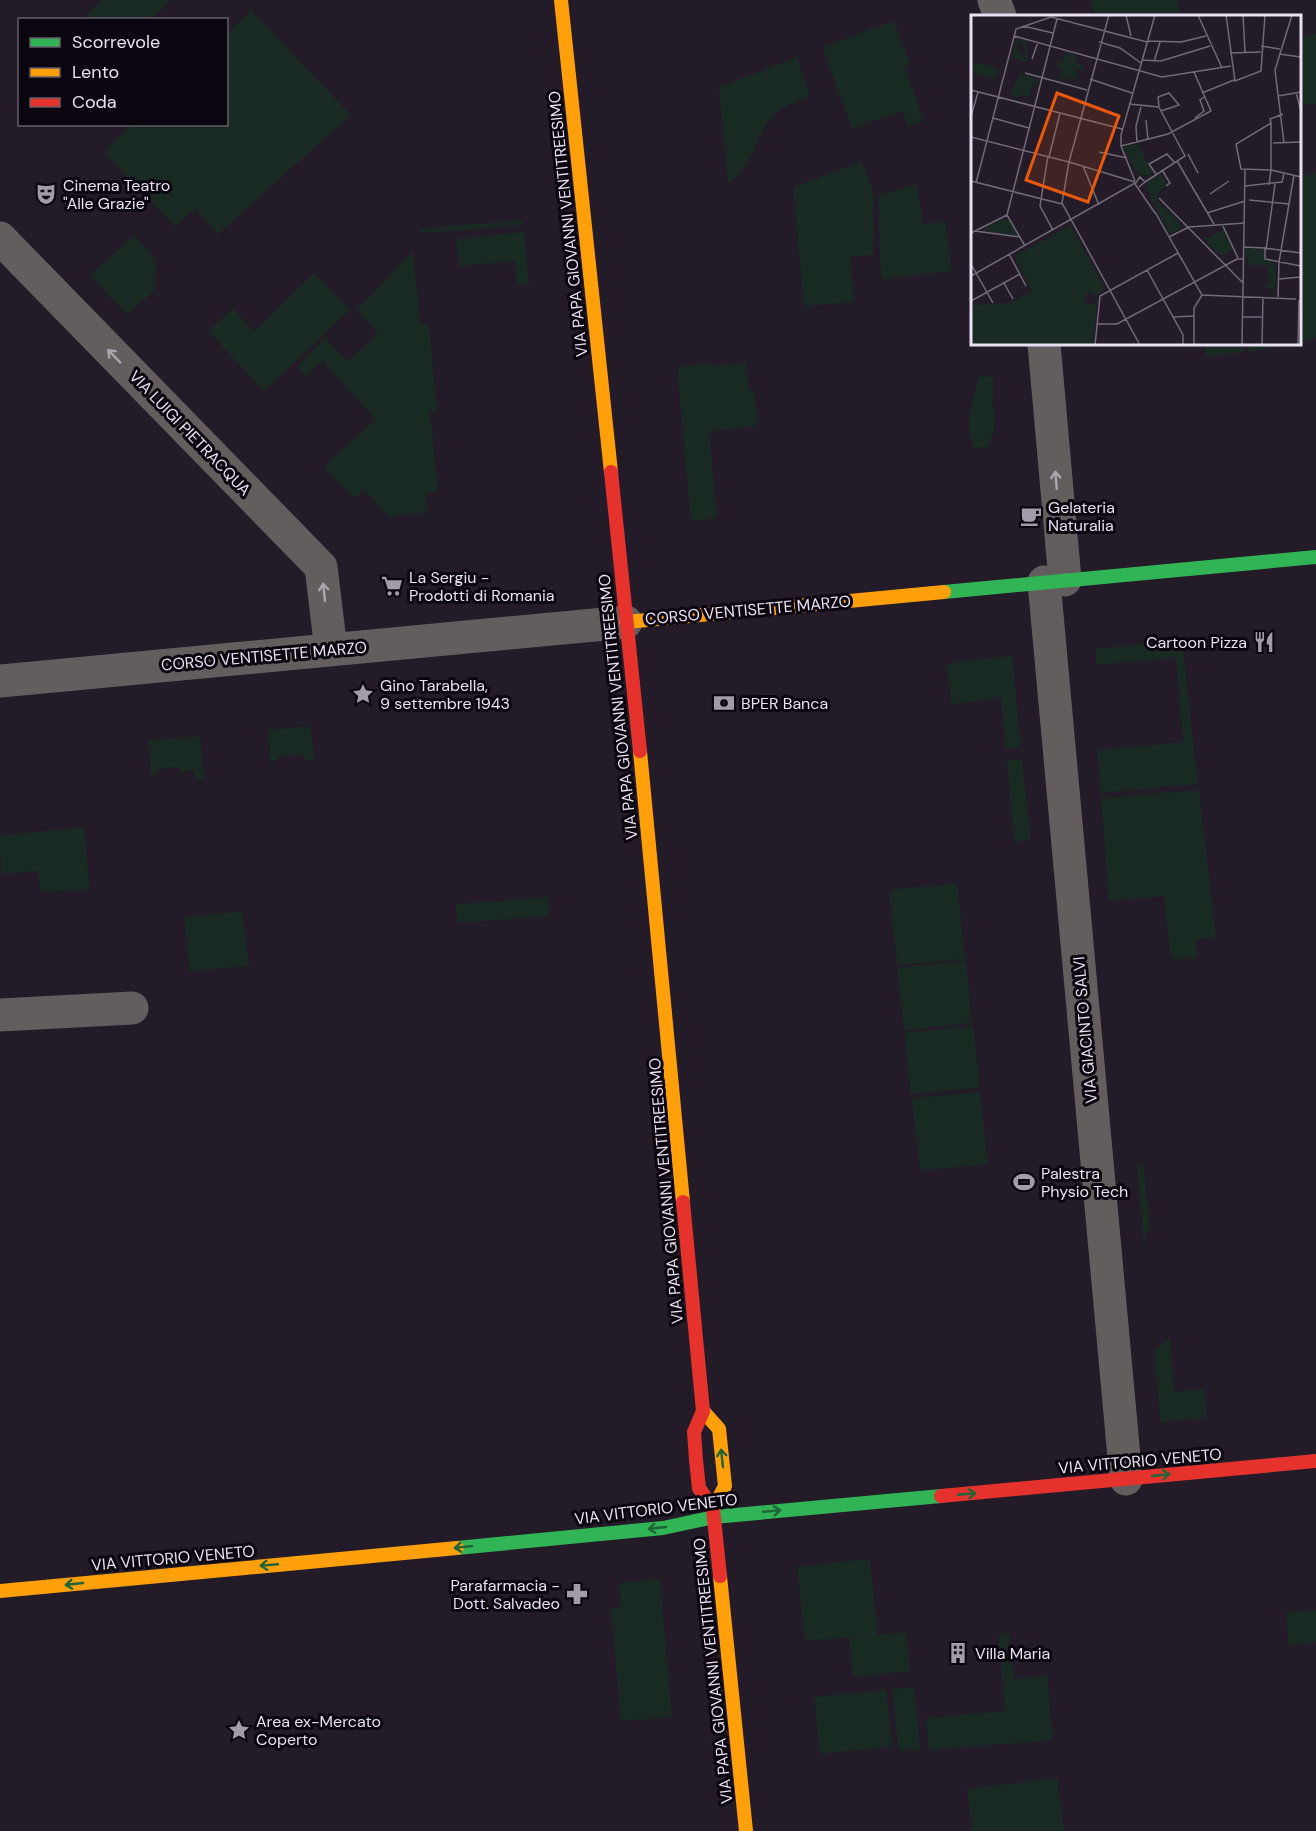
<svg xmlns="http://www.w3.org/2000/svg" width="1316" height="1831" font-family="'DM Sans',sans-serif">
  <rect width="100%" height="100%" fill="#231b27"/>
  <!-- green -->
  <path fill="#192a22" d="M102 0H171L151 19H82Z
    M1090 0H1178L1180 16H1095Z
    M251 10 351 115 218 234 195 209 175 227 107 156V148L132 125 226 124 227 34Z
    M894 21 910 65 904 67 924 121 908 126 902 111 852 129 822 47Z
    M1316 34V104L1300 105V38Z
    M797 57 810 96C801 101 788 104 780 110 755 127 755 170 728 183L719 87Z
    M861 162 874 194 873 255 850 257 854 302 804 306 793 187Z
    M1316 173V338L1300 342V174Z
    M917 184 923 224 945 221 952 271 881 279 878 196Z
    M522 220 523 225 421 233V229Z
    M524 232 529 284 517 286 515 261 459 266 456 239Z
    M134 235 156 260 155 290 127 315 90 275Z
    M413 251 420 324H429L437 410 430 411 438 491 426 493 428 513 388 516 364 490 354 498 324 467 375 419 323 361 306 376 298 366 325 338 348 361 378 333 357 310Z
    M314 273 350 310 264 391 208 331 233 308 254 332Z
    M1204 344H1243L1244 352 1206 357Z
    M1246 344H1290L1248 352Z
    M712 363V366L746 363 749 391 754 390 758 426 709 431 717 518 691 521 677 366Z
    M993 376 994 431 988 447 973 448 968 424 977 381 979 377Z
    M1182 640 1198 784 1101 793 1097 750 1183 742 1176 658 1096 665 1095 649Z
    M1012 656 1021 747 1006 749 1001 698 951 704 947 663Z
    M311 726 314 760 307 761 302 754 281 756 271 764 268 730Z
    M200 736 204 779 195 780 194 771H182L178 767 159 769 156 775H151L148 741Z
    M1022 759 1031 840 1014 842 1007 761Z
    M1199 790 1216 938 1196 940 1198 958 1171 959 1164 896 1109 901 1101 798Z
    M84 827 90 890 40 892 38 871 1 874 0 836Z
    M957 883 965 959 897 965 889 890Z
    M548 897 549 916 457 923 456 904Z
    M242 911 249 965 190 972 184 917Z
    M966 961 972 1023 904 1030 897 968Z
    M973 1026 980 1088 911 1094 904 1033Z
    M980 1092 988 1164 920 1171 912 1098Z
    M1144 1164 1150 1231 1146 1232 1144 1248 1137 1165Z
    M1170 1338 1174 1392 1204 1389 1207 1418 1160 1422 1154 1350Z
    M870 1559 878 1635 906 1632 910 1671 853 1677 849 1637 805 1641 797 1567Z
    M660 1579 672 1717 621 1721 611 1609 621 1607 619 1583Z
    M1316 1610V1642L1289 1645 1286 1613Z
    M1009 1633 1014 1679 1047 1675 1053 1740 929 1750 926 1718 1005 1711 998 1635Z
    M914 1687 920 1749 899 1751 892 1689Z
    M886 1690 892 1746 820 1754 814 1697Z
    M1057 1778 1064 1831H972L967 1789Z"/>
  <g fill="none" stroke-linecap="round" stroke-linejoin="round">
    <!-- street -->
    <path stroke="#645d5e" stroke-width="33" d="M994 0 1000 16
      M0 238 321 567 331 650
      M1044 344 1065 580
      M1044 582 1126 1479
      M0 681 626 622
      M0 1015 132 1008"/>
    <!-- fast -->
    <path stroke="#30b455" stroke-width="14" d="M944 592 1316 557
      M457 1548 663 1528 714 1517 941 1496"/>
    <!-- slow -->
    <path stroke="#ff9f0a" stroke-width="14" d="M561 0 611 472
      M626 622 944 592
      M640 751 683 1202
      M703 1411 719 1429 725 1486 713 1509
      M720 1576 746 1831
      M0 1591 457 1548"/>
    <!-- jam -->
    <path stroke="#e5322d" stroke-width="14" d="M611 472 640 751
      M683 1202 703 1411 694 1432 696 1460 699 1488 713 1509 720 1576
      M941 1496 1316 1461"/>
  </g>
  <!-- one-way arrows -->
  <defs><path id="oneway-shaft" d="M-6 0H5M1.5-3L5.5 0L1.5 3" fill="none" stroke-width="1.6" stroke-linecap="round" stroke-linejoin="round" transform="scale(1.5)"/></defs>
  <g stroke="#ada5af">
    <use href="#oneway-shaft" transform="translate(114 356) rotate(-134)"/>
    <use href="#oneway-shaft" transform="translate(1056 480) rotate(-95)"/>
    <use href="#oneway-shaft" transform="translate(324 592) rotate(-96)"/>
  </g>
  <g stroke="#1f6535">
    <use href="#oneway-shaft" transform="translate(722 1458) rotate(-96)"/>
    <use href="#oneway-shaft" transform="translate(1161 1475) rotate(-6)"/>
    <use href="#oneway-shaft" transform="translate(967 1494) rotate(-5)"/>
    <use href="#oneway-shaft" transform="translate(772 1511) rotate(-5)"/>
    <use href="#oneway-shaft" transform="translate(657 1528) rotate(174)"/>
    <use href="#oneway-shaft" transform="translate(463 1547) rotate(174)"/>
    <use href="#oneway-shaft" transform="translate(269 1565) rotate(175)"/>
    <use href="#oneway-shaft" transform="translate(74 1584) rotate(174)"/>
  </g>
  <!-- icons -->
  <defs>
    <symbol id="theatre-bare" viewBox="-9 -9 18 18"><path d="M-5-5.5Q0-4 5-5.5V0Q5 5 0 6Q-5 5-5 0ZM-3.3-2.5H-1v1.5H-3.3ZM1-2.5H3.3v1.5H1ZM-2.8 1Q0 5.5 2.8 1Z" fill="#a49baa" stroke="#0a050e" stroke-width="2.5" paint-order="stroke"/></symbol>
    <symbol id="cafe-bare" viewBox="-9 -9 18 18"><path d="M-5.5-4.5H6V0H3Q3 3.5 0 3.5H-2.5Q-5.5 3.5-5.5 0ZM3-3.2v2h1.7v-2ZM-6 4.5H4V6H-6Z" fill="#a49baa" stroke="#0a050e" stroke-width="2.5" paint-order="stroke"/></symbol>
    <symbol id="supermarket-bare" viewBox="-9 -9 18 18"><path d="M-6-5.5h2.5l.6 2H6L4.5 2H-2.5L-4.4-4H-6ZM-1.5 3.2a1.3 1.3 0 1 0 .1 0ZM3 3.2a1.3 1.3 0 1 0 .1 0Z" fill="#a49baa" stroke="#0a050e" stroke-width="2.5" paint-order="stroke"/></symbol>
    <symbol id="restaurant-bare" viewBox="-9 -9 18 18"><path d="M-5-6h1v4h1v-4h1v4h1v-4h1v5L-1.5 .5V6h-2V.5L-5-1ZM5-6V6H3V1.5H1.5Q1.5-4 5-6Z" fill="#a49baa" stroke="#0a050e" stroke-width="2.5" paint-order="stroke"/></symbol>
    <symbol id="sight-bare" viewBox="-9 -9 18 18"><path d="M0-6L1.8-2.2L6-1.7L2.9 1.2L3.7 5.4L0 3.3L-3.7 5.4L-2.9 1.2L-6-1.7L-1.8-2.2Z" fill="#a49baa" stroke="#0a050e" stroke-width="2.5" paint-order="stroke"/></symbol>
    <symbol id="bank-bare" viewBox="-9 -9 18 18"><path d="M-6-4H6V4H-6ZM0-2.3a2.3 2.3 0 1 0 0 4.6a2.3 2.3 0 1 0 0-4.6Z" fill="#a49baa" stroke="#0a050e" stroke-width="2.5" paint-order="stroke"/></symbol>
    <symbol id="stadium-bare" viewBox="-9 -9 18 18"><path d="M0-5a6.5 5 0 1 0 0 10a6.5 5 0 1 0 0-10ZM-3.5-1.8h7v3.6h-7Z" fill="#a49baa" stroke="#0a050e" stroke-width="2.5" paint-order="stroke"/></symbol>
    <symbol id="pharmacy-bare" viewBox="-9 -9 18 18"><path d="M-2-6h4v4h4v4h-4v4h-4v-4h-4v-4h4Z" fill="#a49baa" stroke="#0a050e" stroke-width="2.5" paint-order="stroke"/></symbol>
    <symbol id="building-bare" viewBox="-9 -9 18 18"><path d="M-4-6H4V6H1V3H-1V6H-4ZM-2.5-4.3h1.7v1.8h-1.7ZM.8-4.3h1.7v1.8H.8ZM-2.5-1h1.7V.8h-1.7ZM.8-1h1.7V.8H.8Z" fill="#a49baa" stroke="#0a050e" stroke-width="2.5" paint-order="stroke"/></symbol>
  </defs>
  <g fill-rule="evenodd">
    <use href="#theatre-bare" x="31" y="179" width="30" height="30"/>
    <use href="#cafe-bare" x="1016" y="501" width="30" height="30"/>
    <use href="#supermarket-bare" x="377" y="571" width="30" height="30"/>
    <use href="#restaurant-bare" x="1249" y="627" width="30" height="30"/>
    <use href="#sight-bare" x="348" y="679" width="30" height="30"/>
    <use href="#bank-bare" x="709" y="688" width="30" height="30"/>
    <use href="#stadium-bare" x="1009" y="1167" width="30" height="30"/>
    <use href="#pharmacy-bare" x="562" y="1579" width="30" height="30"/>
    <use href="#building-bare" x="943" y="1638" width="30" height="30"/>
    <use href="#sight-bare" x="224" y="1715" width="30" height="30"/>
  </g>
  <g text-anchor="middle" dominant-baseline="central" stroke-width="6" stroke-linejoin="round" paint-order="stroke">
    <!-- poi labels -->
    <g font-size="16" fill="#e9e0f1" stroke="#0a050e" text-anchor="start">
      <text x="63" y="185">Cinema Teatro<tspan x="63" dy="18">"Alle Grazie"</tspan></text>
      <text x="1048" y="507">Gelateria<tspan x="1048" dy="18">Naturalia</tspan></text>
      <text x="409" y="577">La Sergiu -<tspan x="409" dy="18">Prodotti di Romania</tspan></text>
      <text x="1247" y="642" text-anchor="end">Cartoon Pizza</text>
      <text x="380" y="685">Gino Tarabella,<tspan x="380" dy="18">9 settembre 1943</tspan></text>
      <text x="741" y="703">BPER Banca</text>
      <text x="1041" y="1173">Palestra<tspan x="1041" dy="18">Physio Tech</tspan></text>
      <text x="560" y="1585" text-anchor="end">Parafarmacia -<tspan x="560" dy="18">Dott. Salvadeo</tspan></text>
      <text x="975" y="1653">Villa Maria</text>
      <text x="256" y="1721">Area ex-Mercato<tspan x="256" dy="18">Coperto</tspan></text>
    </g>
    <!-- street labels -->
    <g font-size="16" fill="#e9e0f1" stroke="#0a050e">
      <text transform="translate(568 224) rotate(-96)">VIA PAPA GIOVANNI VENTITREESIMO</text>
      <text transform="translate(190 433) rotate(46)">VIA LUIGI PIETRACQUA</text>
      <text transform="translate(748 610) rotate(-5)">CORSO VENTISETTE MARZO</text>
      <text transform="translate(264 656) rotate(-5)">CORSO VENTISETTE MARZO</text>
      <text transform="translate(618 707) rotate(-96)">VIA PAPA GIOVANNI VENTITREESIMO</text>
      <text transform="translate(1085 1030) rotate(-95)">VIA GIACINTO SALVI</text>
      <text transform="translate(666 1191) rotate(-95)">VIA PAPA GIOVANNI VENTITREESIMO</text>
      <text transform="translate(1140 1461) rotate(-5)">VIA VITTORIO VENETO</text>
      <text transform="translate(656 1509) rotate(-7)">VIA VITTORIO VENETO</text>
      <text transform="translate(173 1558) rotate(-5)">VIA VITTORIO VENETO</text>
      <text transform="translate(713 1671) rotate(-96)">VIA PAPA GIOVANNI VENTITREESIMO</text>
    </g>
  </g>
  <!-- overview -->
  <g transform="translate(971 15)">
    <rect width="330" height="330" fill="#231b27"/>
    <path d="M46 23 57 26 53 30 48 25 46 33 54 44V32L57 31 56 48 40 42ZM95 37 106 41 105 47 113 51 112 55 104 53 107 64 81 63 89 62 91 54 77 50 91 53 85 49V47L90 49ZM4 47 29 54 23 62 27 65 1 58ZM49 59 69 65 67 69 61 68 59 82 49 80 48 84 39 78ZM166 129 182 158 175 161 164 155 152 132ZM190 158 197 169 186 179 187 185 182 189 175 169ZM187 187 201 200 212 212 199 219 183 190ZM31 204 39 205 47 221 10 215ZM100 210 134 273 124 282 121 277 114 280 113 285 115 290 126 287 122 330H0V290L39 288 61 276 43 241ZM253 215 262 235 250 241 233 224ZM275 233 293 235V243L305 249 277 251 276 237 274 257ZM305 250 304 275 291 271 298 269 297 252 289 251Z" fill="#192a22"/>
    <path fill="none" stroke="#726a78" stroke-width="1.5" d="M138 0 98 147 164 167M155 0 160 21M227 0 251 53M255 0 264 66 290 56 294 0M272 0 274 37M52 11 82 18M43 21 191 62 260 51M177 26 210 27 235 21M128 27 149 33 170 48M290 31 309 34M259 38 290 37M308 39 330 42M61 44 67 27M171 45 190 46 239 31M183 47 189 27M54 58 116 75M119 64 161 78M0 75 151 114M325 77 330 97M231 78 263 65M307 81 330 77M158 89 188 92 190 96 208 90 198 78 187 82 188 92M0 102 7 77M22 103 58 113M224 103 233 96 229 85 233 82M175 105 177 125M300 108V155L270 154 265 129ZM300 108 299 104 312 99M0 122 98 147 91 188 169 330M166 128 165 111 170 92M302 128 330 127M313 128 304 55 321 0M150 131 197 119 240 96 223 57M128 137 156 143M217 139 227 158M77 141 69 191 82 215M78 142 89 98M206 146 243 209M112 151 128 190M191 155 199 168 195 171M185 159 178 149 196 139 204 148M0 166 91 189M164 166 150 131V120L184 0M174 167 214 141 190 96M5 168 45 14 80 2 176 27M298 170 300 155 330 162M274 171 311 167 313 158M168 172 174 167 169 162 164 169 184 198M239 179 258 166M188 183 272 268M278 185 318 189M184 197 231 280 325 284M236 198 274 186M251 209 267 243M4 216 49 222M0 218 36 200M198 222 218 212 274 208M54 231 36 200 86 4M273 232 294 233V244L330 251M294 233 330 238M295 235 304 169M38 239 55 271M0 249 22 288M176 255 212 320V330M0 261 164 168M308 264 330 262M33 268 42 284M307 282 308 247 323 160M0 286 49 259M202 302 223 301M272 302H291M126 309H146L266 244H273M124 330 129 281 207 238M223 330V293L231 280M271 330 274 154M291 330 292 282M327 330 328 285"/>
    <path fill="#e8590c" fill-opacity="0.15" stroke="#e8590c" stroke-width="3" d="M86 78 148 101 117 187 55 165Z"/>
    <rect width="330" height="330" fill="none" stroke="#e9e0f1" stroke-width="3"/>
  </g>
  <!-- legend -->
  <rect x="18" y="18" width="210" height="108" fill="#0a050e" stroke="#635d69" stroke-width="1.5"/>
  <rect x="30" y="38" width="30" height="9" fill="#30b455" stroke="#635d69" stroke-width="1.5"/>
  <text x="72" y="48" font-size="18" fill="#e9e0f1">Scorrevole</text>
  <rect x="30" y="68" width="30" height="9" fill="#ff9f0a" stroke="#635d69" stroke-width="1.5"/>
  <text x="72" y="78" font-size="18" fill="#e9e0f1">Lento</text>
  <rect x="30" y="98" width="30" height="9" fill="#e5322d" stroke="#635d69" stroke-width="1.5"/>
  <text x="72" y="108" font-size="18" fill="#e9e0f1">Coda</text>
</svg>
